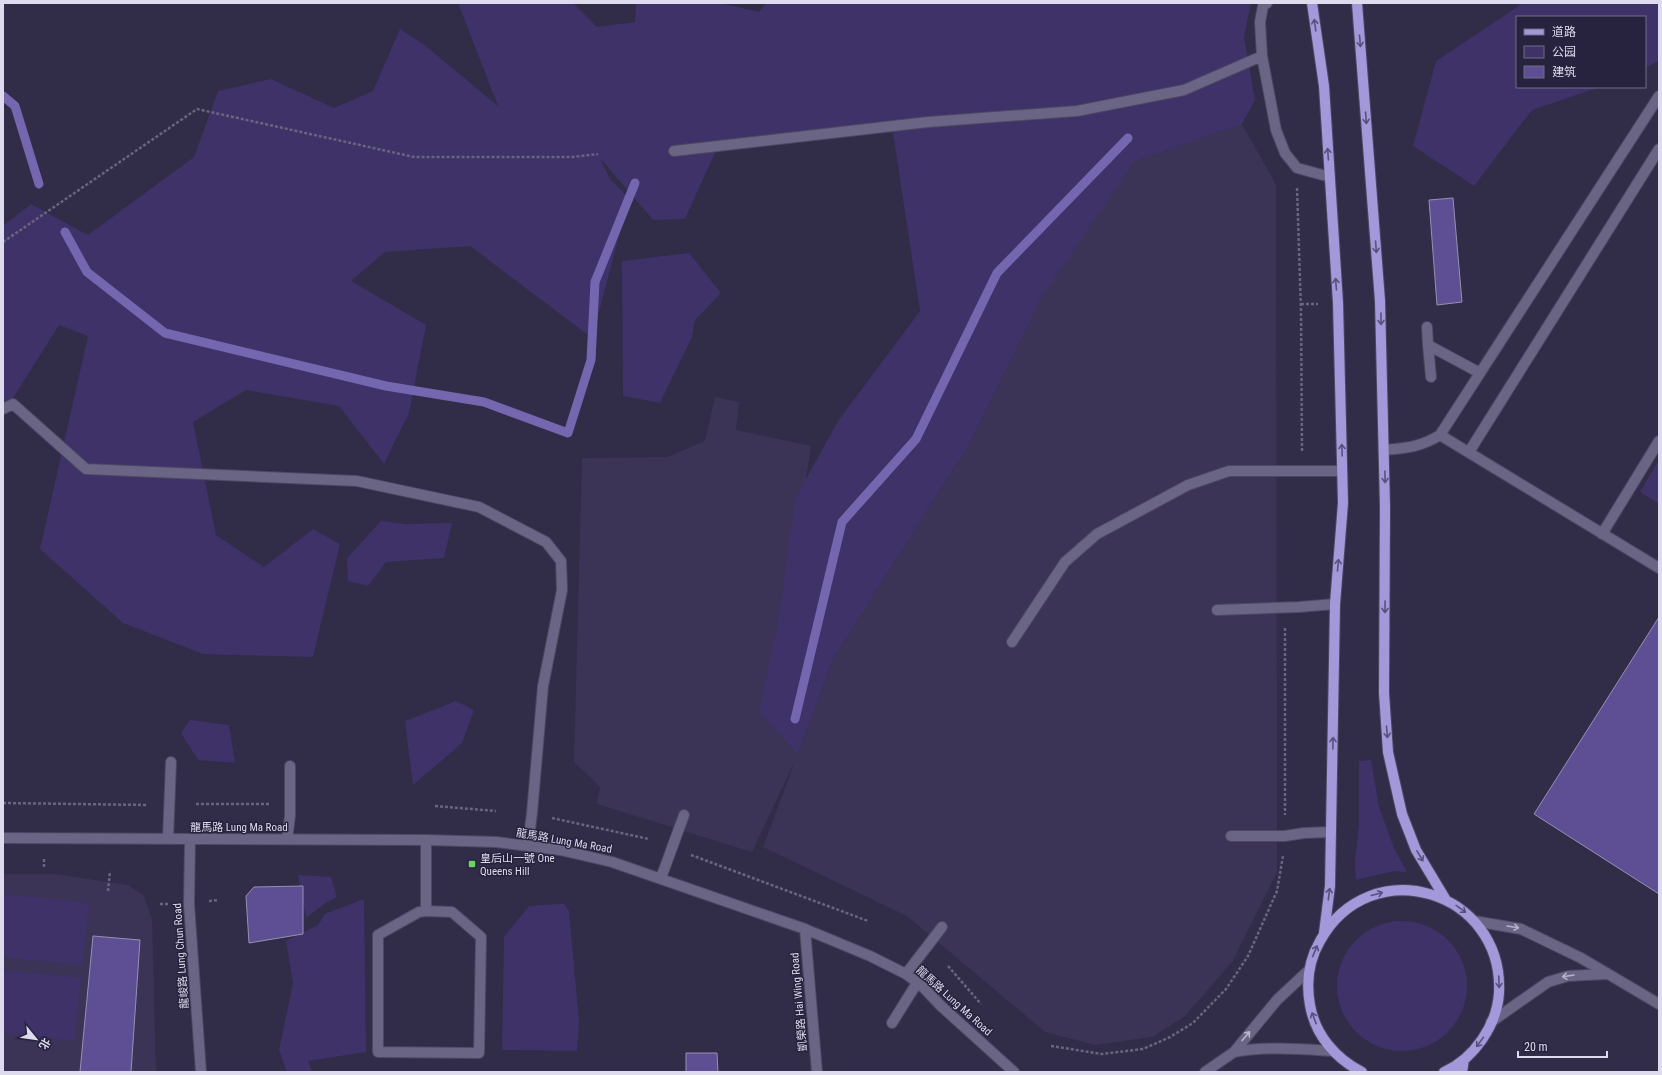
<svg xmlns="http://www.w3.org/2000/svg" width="1662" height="1075" font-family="'Roboto Condensed','Noto Sans SC',sans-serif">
  <rect width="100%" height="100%" fill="#312c48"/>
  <!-- built -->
  <path fill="#3b3457" d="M1242 124 1276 185 1277 872 1232 962 1184 1017 1152 1037 1095 1045 1045 1032 907 916 763 847 795 761 752 852 597 804 600 787 574 762 582 458 667 457 705 441 715 397 739 402 736 430 811 446 798 532V754L833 659 970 443 1048 283 1134 162Z
    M3 874H55L128 885 143 895 152 919 156 1072H3Z"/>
  <!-- green -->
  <path fill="#3e3268" d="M458 3H573L597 27 635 22 636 3H720L759 12 766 3H1251L1244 37 1255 100 1242 124 1134 162 1041 298 970 443 833 659 798 754 759 712 780 613 795 499 838 421 920 311 892 126 718 146 685 219 653 220 600 158 610 179 629 198 592 338 470 246 385 252 351 281 426 325 409 413 384 464 339 406 246 390 193 422 216 535 264 567 313 529 340 544 313 657 203 654 123 623 40 549 88 336 59 325 3 414V226L31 204 88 235 194 157 218 91 271 79 334 108 373 91 400 29 426 46 498 106Z
    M1523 3H1659V61L1645 68V17H1517V87H1600L1532 110 1474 186 1413 146 1436 61Z
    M689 253 721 293 695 320 692 337 660 403 623 396 622 261Z
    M1659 460V504L1640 492Z
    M381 521 406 524 452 523 444 558 386 562 368 586 348 581 347 558Z
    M456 701 474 710 462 743 413 785 405 721Z
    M190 720 229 725 235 763 198 760 181 733Z
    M1371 760 1379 807 1394 848 1407 872 1394 871 1356 880 1355 862 1359 822V761Z
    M298 875 331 877 337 897 324 904 306 918Z
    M3 894 89 903 82 965 3 957Z
    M364 899 366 1052 308 1061 312 1072H287L279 1050 293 983 286 941 318 925 325 914Z
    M559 904H564L569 911 579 1022 577 1051 502 1050 504 937 529 906Z
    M1337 986a65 65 0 1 1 130 0a65 65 0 1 1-130 0Z
    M3 970 81 978 74 1041 3 1033Z"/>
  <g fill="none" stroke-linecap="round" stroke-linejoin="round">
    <!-- stream -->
    <path stroke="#7567af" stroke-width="9" d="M3 96 15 106 39 184
      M65 232 87 272 165 333 386 386 484 402 568 433 591 360 595 282 635 183
      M795 719 842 522 916 439 997 273 1128 138"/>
  </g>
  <!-- building -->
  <path fill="#5e4f95" stroke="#9691b3" d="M1453 198 1462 302 1437 305 1429 200Z
    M1659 617V894L1534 814Z
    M303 886V934L249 943 246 896 254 887Z
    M93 936 140 940 131 1072H80Z
    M686 1053H717L718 1072H686Z"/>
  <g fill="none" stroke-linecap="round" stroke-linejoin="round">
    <defs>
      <path id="minor" d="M1267 3 1263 6 1260 22 1262 56 1276 130 1285 153 1297 168 1330 177
        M674 151 928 122 1077 111 1184 90 1262 56
        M1427 327 1428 345
        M1431 377 1428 345 1480 373
        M3 409 13 404 86 469 357 481 479 507 546 542 561 561 562 590 543 686 532 813 528 845
        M1440 435 1659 568
        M1384 450C1406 448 1421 447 1440 435L1659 96
        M1469 452 1659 149
        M1602 534 1659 441
        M1217 610 1299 607 1335 604
        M1012 642 1065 562 1097 534 1188 485 1229 471H1342
        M1231 836H1285L1304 833 1331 832
        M3 838 426 840 496 842 560 850 612 862 805 929 870 956 906 974 922 986 941 1006 1014 1072
        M168 839 171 762
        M190 839 189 904 201 1072
        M287 839 290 816V766
        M661 878 684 815
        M426 911 419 912 378 935V1052L479 1053 481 937 452 912 426 911V840
        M1474 921 1521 929 1581 958 1659 1004
        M805 929 817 1072
        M906 974 942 927
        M1491 1022 1548 982 1568 976 1607 974
        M892 1023 917 983
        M1234 1052C1266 1046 1300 1049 1333 1051
        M1205 1072 1234 1052 1277 1000 1309 970"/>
      <path id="major" d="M1312 3 1324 86 1338 303 1343 503 1335 604 1330 886 1324 933
        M1357 3 1380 301 1385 507 1384 693 1388 752 1402 814 1416 850 1446 900
        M1362 1072C1336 1059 1315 1035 1310 1005 1306 983 1309 960 1320 941 1370 850 1504 890 1499 993 1497 1025 1474 1059 1444 1072
        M1462 1072 1464 1060"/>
    </defs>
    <!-- minor casing -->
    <use href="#minor" stroke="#4d4862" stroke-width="12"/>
    <!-- major casing -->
    <use href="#major" stroke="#4d4862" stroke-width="12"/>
    <!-- path -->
    <path stroke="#69657e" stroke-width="2.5" stroke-dasharray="3 2" stroke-linecap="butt" d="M1297 188 1301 310 1302 451
      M3 242 197 109 414 157H572L598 154
      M1301 304H1318
      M1285 628V815
      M3 803 148 805
      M196 804H269
      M435 806 496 811
      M552 818 649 839
      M691 855 868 921
      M44 867V858
      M108 891 110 871
      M209 901 219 900
      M160 904H168
      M948 966 981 1004
      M1051 1046 1102 1054 1143 1049 1170 1037 1193 1023 1226 989 1248 956 1277 891 1283 856"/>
    <!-- minor -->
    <use href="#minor" stroke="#6a6585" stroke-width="10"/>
    <!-- major -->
    <use href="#major" stroke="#a398d9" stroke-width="10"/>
  </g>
  <!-- one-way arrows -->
  <defs><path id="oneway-shaft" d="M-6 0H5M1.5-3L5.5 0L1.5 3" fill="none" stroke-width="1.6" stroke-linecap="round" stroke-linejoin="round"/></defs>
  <g stroke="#59517b">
    <use href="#oneway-shaft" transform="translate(1315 25) rotate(-98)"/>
    <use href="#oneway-shaft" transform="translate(1360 41) rotate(85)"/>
    <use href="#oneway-shaft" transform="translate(1366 118) rotate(86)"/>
    <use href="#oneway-shaft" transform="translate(1328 154) rotate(-94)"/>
    <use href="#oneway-shaft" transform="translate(1376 247) rotate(86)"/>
    <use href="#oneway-shaft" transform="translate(1336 284) rotate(-94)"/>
    <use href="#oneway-shaft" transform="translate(1381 319) rotate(89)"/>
    <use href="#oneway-shaft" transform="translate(1342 450) rotate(-92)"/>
    <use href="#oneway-shaft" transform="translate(1385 477) rotate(89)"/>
    <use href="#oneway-shaft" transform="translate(1338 565) rotate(-85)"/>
    <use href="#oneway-shaft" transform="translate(1385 607) rotate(91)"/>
    <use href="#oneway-shaft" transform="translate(1387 732) rotate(85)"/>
    <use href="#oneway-shaft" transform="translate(1333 743) rotate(-89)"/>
    <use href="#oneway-shaft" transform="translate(1420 856) rotate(59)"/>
    <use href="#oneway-shaft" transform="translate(1329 894) rotate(-83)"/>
    <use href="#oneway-shaft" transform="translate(1377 894) rotate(-15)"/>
    <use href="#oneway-shaft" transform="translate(1461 909) rotate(36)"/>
    <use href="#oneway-shaft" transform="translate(1315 951) rotate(-68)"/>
    <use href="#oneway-shaft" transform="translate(1499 982) rotate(88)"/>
    <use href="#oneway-shaft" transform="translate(1314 1018) rotate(-111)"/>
    <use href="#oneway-shaft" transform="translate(1480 1042) rotate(126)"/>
  </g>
  <g stroke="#b5b2c9">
    <use href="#oneway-shaft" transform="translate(1513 927) rotate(9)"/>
    <use href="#oneway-shaft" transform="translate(1568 976) rotate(171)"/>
    <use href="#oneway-shaft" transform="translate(1246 1036) rotate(-49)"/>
  </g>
  <!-- markers -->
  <rect fill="#6ed361" stroke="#27223d" stroke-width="1.5" x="468" y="860" width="8" height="8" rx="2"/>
  <g text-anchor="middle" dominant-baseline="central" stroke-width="3" stroke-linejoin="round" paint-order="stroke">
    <!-- street labels -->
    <g font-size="11" fill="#dddbed" stroke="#27223d">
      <text x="239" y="827">龍馬路 Lung Ma Road</text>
      <text transform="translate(564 841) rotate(10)">龍馬路 Lung Ma Road</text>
      <text transform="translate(181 956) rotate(-94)">龍峻路 Lung Chun Road</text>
      <text transform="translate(954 1001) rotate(42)">龍馬路 Lung Ma Road</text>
      <text transform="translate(799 1002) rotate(-95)">凱榮路 Hai Wing Road</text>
    </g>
    <!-- poi labels -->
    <g font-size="11" fill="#dddbed" stroke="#27223d" text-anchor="start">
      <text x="480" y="858">皇后山一號 One<tspan x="480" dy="13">Queens Hill</tspan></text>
    </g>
  </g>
  <!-- border -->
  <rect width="1662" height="1075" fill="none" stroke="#dddbed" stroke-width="8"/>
  <!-- legend -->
  <rect x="1516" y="16" width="130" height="72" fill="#27223d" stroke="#706c83"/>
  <rect x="1524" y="29" width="20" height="6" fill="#a398d9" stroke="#706c83"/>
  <text x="1552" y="36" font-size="12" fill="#dddbed">道路</text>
  <rect x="1524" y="46" width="20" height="12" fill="#3e3268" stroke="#706c83"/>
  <text x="1552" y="56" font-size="12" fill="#dddbed">公园</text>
  <rect x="1524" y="66" width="20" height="12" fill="#5e4f95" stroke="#706c83"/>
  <text x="1552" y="76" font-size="12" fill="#dddbed">建筑</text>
  <!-- north arrow -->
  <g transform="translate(36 1039) rotate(119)" stroke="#27223d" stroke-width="3" paint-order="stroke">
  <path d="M0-3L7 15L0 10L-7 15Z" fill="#dddbed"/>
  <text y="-6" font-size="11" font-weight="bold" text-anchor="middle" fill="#dddbed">北</text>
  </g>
  <!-- scale -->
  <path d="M1518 1051v6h89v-6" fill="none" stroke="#dddbed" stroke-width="2"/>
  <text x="1524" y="1051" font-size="12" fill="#dddbed" stroke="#27223d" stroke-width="3" paint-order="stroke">20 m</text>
</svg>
